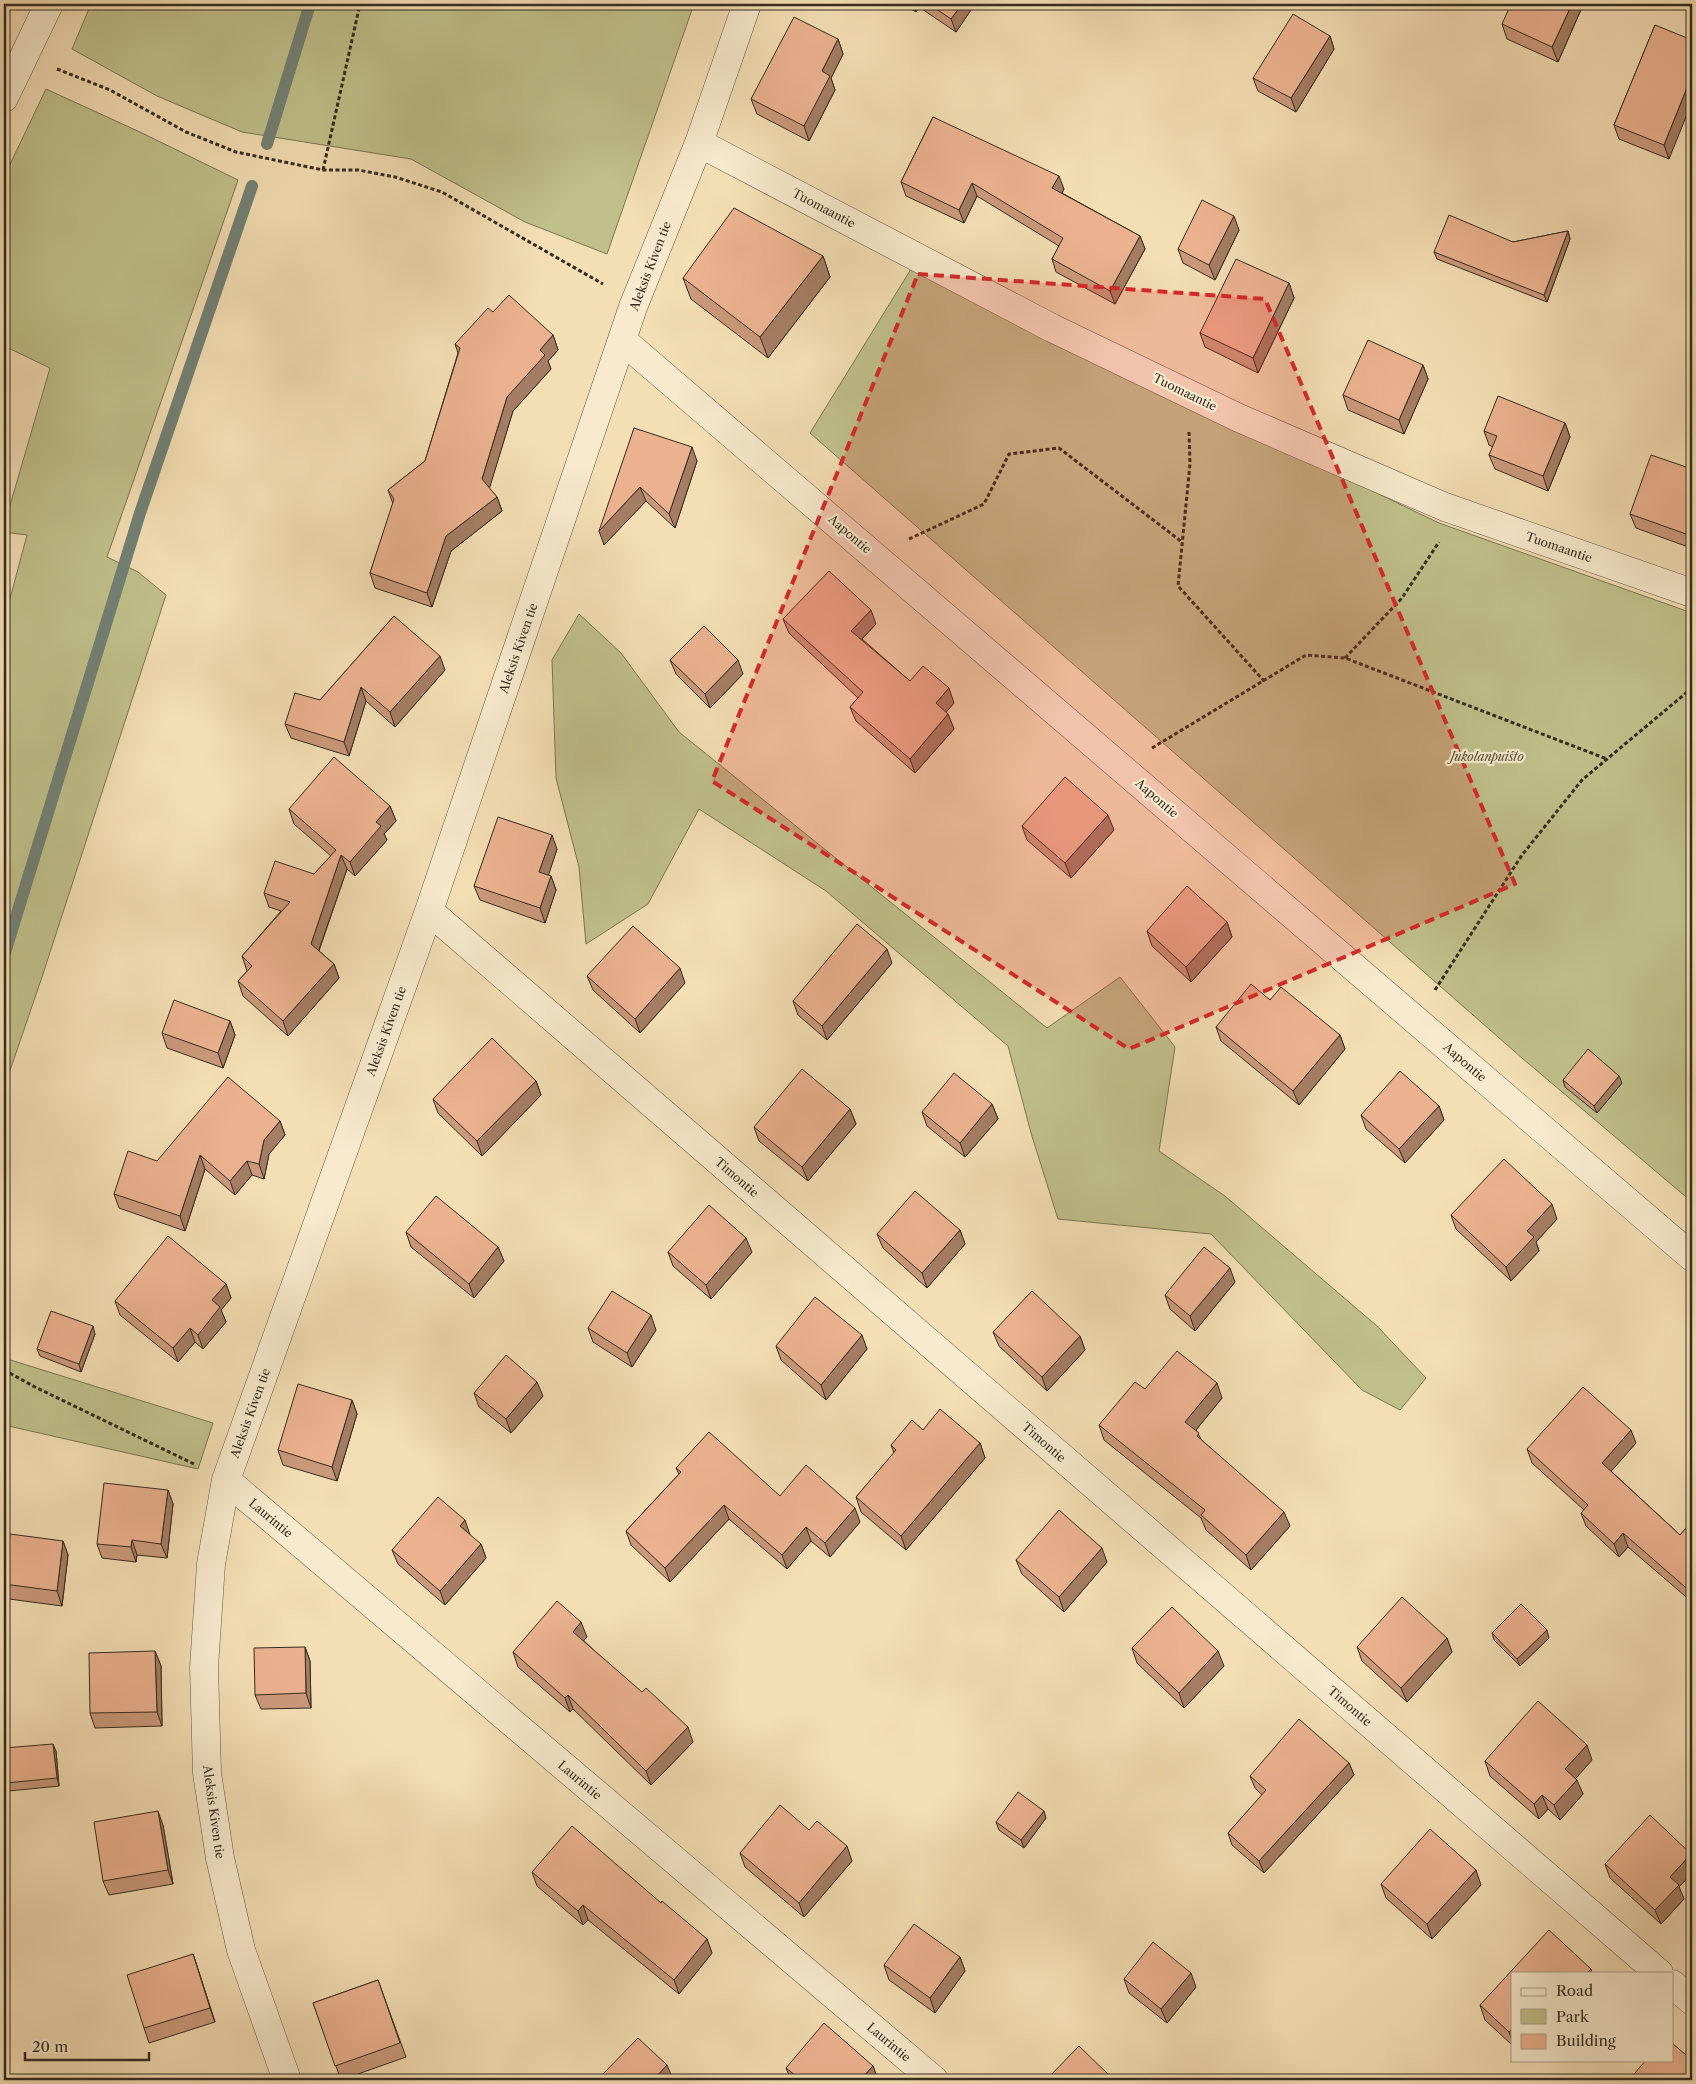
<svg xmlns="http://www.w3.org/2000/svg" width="1696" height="2084" font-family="'Libre Caslon Text',serif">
  <rect width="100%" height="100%" fill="#f4deb4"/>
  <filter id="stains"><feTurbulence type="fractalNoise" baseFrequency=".004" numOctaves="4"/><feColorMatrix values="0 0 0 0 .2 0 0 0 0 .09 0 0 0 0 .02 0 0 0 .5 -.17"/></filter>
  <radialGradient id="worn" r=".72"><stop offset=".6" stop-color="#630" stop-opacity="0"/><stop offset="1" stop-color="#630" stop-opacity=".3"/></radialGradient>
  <!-- green -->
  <path fill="#c0c08a" stroke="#7a7656" d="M91 4H694L607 254 525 222 411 159 242 132 157 96 72 49Z
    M46 89 142 133 238 180 107 557 138 572 166 595 42 977 4 1088V621L27 535 4 532V526L50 368 4 346V177Z
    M911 269 1439 523 1692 613V1202L1522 1058 810 433Z
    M579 614 621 653 679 732 1047 1028 1120 977 1175 1047 1159 1151 1225 1196 1377 1326 1426 1378 1400 1410 1362 1390 1211 1234 1058 1219 1031 1133 1008 1046 826 891 699 809 648 904 586 944 579 867 556 778 552 660Z
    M4 1358 213 1423 198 1469 4 1425Z"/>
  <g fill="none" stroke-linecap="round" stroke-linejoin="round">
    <!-- stream -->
    <path stroke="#728277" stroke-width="12" d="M267 144 310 4
      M4 956 140 513 252 186"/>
    <defs>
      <path id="minor" d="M4 98 49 4
        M699 143 1052 328 1239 418 1445 507 1692 593
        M622 340 1692 1257
        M429 911 1659 1973
        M226 1480 934 2080
        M1672 1984 1692 2001
        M287 2080 241 1950 220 1858 207 1773 204 1667 211 1564 226 1480 429 911 633 307 699 143 747 4"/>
    </defs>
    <!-- minor casing -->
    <use href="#minor" stroke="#645846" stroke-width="29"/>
    <!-- path -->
    <path stroke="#342c22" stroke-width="3" stroke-dasharray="4 2.5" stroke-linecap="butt" d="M57 69 110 90 186 132 236 152 323 170H358L395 177 442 192 603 284
      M323 170 360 4
      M1189 432 1190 464 1178 586 1264 681
      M909 539 984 504 1009 454 1059 448 1182 542
      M1345 658 1402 598 1439 542
      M1152 748 1306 655 1345 658 1607 759
      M1435 990 1522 855 1582 780 1692 688
      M4 1370 35 1387 194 1464"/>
    <!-- minor -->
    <use href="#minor" stroke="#f8eace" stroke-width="28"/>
  </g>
  <!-- wall -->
  <path fill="#cb997b" stroke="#342c22" d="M903 4H975L956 32 919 7 916 12Z
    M1583 5 1558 62 1507 39 1502 24Z
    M1655 25 1669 159 1619 139 1614 125Z
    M1330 36 1334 49 1296 112 1258 91 1253 78Z
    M838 39 843 54 831 78 835 90 809 141 757 114 751 99Z
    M933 117 1064 189 1062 193 1140 236 1145 249 1115 304 1056 272 1052 259 1059 246 977 196 964 223 906 196 901 182Z
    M1239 230 1215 280 1183 263 1178 249Z
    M1568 231 1570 239 1547 302 1437 259 1434 252 1513 242Z
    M823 256 830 277 768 358 691 299 683 278Z
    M1289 283 1294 298 1258 373 1205 347 1200 333Z
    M493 312 553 335 558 350 548 361 551 369 513 411 489 488 497 497 502 511 451 551 432 607 375 588 370 573 393 504 388 490 425 461 458 353 455 344Z
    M1423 365 1428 379 1404 434 1348 410 1343 395Z
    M1565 423 1570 437 1548 491 1495 469 1489 455 1493 447 1489 445 1484 431Z
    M634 428 697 461 675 528 646 501 604 545Z
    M1692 469 1691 548 1636 528 1630 514Z
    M394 616 445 670 395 727 366 701 349 756 291 738 285 724 320 700Z
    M783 619 876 624 862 639 910 681 954 703 946 712 948 714 954 729 915 773 856 721 850 707 858 698 789 633Z
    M670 660 743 674 710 708 676 674Z
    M390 806 396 821 384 834 387 840 355 876 347 869 319 951 334 964 339 978 288 1036 243 996 238 981 247 971 242 956 281 911 269 907 264 893 314 874 331 856 294 824 289 809Z
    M1022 826 1114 830 1071 878 1027 840Z
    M557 849 548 875 551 876 556 890 545 923 480 900 474 886Z
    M1227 922 1232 937 1191 982 1152 946 1147 931Z
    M892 963 827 1040 798 1015 793 1001Z
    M587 976 685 983 640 1033 593 990Z
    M1270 1000 1340 1035 1345 1049 1299 1105 1221 1041 1216 1027Z
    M230 1021 235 1035 223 1068 167 1048 162 1033Z
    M1563 1080 1622 1083 1597 1113 1565 1087Z
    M536 1081 541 1095 482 1156 438 1113 433 1099Z
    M992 1104 998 1119 965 1157 927 1126 922 1112Z
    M1439 1106 1444 1120 1405 1163 1366 1129 1361 1115Z
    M850 1109 856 1124 808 1181 759 1141 754 1127Z
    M280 1121 285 1135 269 1154 264 1179 252 1175 235 1195 205 1169 185 1231 119 1208 114 1194 157 1161Z
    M1451 1215 1557 1219 1536 1242 1539 1251 1511 1281 1456 1229Z
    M960 1230 965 1244 927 1288 883 1248 877 1234Z
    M406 1232 498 1247 504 1261 474 1298 411 1247Z
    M668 1252H752L711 1299 673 1266Z
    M1235 1282 1195 1331 1170 1309 1165 1295Z
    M226 1284 231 1298 221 1310 226 1322 203 1349 195 1342 178 1362 120 1315 115 1301Z
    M588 1328 656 1330 632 1367 593 1342Z
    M993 1332 1080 1336 1085 1350 1047 1391 999 1346Z
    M95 1334 81 1372 40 1356 37 1349Z
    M776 1346 867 1349 826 1400 781 1360Z
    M1145 1389 1222 1398 1196 1430 1201 1439 1290 1526 1251 1570 1206 1530 1201 1518 1104 1440 1099 1425Z
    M474 1393 543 1396 511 1433 479 1407Z
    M352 1400 357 1414 337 1481 283 1465 278 1450Z
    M923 1430 980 1443 985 1458 906 1550 861 1512 856 1497 894 1453 891 1445Z
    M1636 1443 1611 1471 1680 1535 1692 1521V1602L1628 1547 1619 1557 1586 1526 1581 1513 1584 1510 1532 1463 1527 1449Z
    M676 1468 780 1496 860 1522 830 1557 811 1541 787 1569 729 1519 670 1582 631 1545 626 1531 679 1474Z
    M168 1490 173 1504 167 1558 137 1555 136 1562 102 1558 97 1544Z
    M63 1541 68 1555 62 1606 9 1599 4 1584Z
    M481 1544 486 1558 445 1605 398 1564 392 1550Z
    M1016 1560 1107 1562 1064 1612 1022 1574Z
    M1492 1633 1549 1638 1520 1666 1494 1640Z
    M587 1637 583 1640 693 1742 651 1785 573 1709 570 1712 518 1667 513 1652Z
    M1447 1638 1452 1652 1407 1702 1362 1661 1357 1647Z
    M305 1647 310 1661 311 1708 261 1709 255 1695Z
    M1132 1648 1224 1666 1184 1708 1137 1663Z
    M155 1651 161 1666 162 1726 95 1728 90 1713Z
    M56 1751 59 1786 9 1791 6 1783Z
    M1592 1760 1575 1778 1583 1794 1560 1820 1548 1809 1539 1819 1490 1776 1485 1761Z
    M1349 1763 1354 1775 1264 1873 1232 1845 1228 1833 1262 1795 1255 1788 1250 1776Z
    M1046 1818 1024 1848 999 1830 996 1822Z
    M163 1825 173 1884 109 1895 103 1881Z
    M809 1830 852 1861 804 1917 745 1867 740 1853Z
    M1692 1857V1873L1679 1887 1684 1899 1661 1924 1610 1878 1605 1864Z
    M532 1872 661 1903 707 1939 712 1953 679 1994 588 1920 583 1925 537 1886Z
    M1381 1884 1481 1885 1432 1939 1386 1898Z
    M193 1954 215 2022 149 2043 144 2028Z
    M960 1957 965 1971 935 2013 889 1980 884 1965Z
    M1512 1973V2045L1485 2020 1480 2005Z
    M1124 1979 1196 1987 1167 2023 1129 1993Z
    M378 1980 406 2057 341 2080 313 2003Z
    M873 2066 878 2080H791L786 2068Z"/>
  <!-- shaded-wall -->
  <path fill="#a57d64" stroke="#342c22" d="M913 4H918L919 7 916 12Z
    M962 4H975L956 32 951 19Z
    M1572 4H1583V5L1558 62 1552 47Z
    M1330 36 1334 49 1296 112 1291 98Z
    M838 39 843 54 831 78 835 90 809 141 804 126 822 71Z
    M1692 75V102L1669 159 1664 145Z
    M1059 176 1064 189 1057 201 1052 188Z
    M972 183 977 196 964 223 959 210Z
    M1234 216 1239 230 1215 280 1209 265Z
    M1568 231 1570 239 1547 302 1544 295Z
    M1140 236 1145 249 1115 304 1110 291Z
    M823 256 830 277 768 358 760 337Z
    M1289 283 1294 298 1258 373 1253 358Z
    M553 335 558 350 548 361 551 369 513 411 488 493 482 479 507 397 540 350Z
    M1423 365 1428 379 1404 434 1399 420Z
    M1565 423 1570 437 1548 491 1543 476Z
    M692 447 697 461 675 528 669 514Z
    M640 487 646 501 604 545 599 531Z
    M497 497 502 511 451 551 432 607 427 593 446 536Z
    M1692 516V546L1691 548 1686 534Z
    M871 610 876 624 856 645 851 631Z
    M440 656 445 670 395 727 390 712Z
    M738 660 743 674 710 708 705 694Z
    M361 687 366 701 349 756 344 742Z
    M949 688 954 703 941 718 936 703Z
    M948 714 954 729 915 773 910 759Z
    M390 806 396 821 384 834 387 840 355 876 350 862 376 822Z
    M1108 815 1114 830 1071 878 1065 863Z
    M552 835 557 849 545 886 539 872Z
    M341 855 347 869 316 958 311 944Z
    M551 876 556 890 545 923 540 908Z
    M1227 922 1232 937 1191 982 1186 967Z
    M887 949 892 963 827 1040 822 1026Z
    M334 964 339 978 288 1036 283 1021Z
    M680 968 685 983 640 1033 635 1019Z
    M230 1021 235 1035 223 1068 218 1053Z
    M1340 1035 1345 1049 1299 1105 1293 1091Z
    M1619 1076 1622 1083 1597 1113 1594 1106Z
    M536 1081 541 1095 482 1156 477 1141Z
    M992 1104 998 1119 965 1157 960 1143Z
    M1439 1106 1444 1120 1405 1163 1399 1149Z
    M850 1109 856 1124 808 1181 802 1167Z
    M280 1121 285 1135 269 1154 264 1179 259 1164 264 1140Z
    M200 1155 205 1169 185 1231 180 1216Z
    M247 1161 252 1175 235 1195 230 1181Z
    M1552 1204 1557 1219 1536 1242 1539 1251 1511 1281 1506 1267 1527 1231Z
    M960 1230 965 1244 927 1288 922 1273Z
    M746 1238 752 1252 711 1299 706 1285Z
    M498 1247 504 1261 474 1298 469 1284Z
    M1230 1268 1235 1282 1195 1331 1190 1316Z
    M226 1284 231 1298 221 1310 226 1322 203 1349 198 1335 212 1300Z
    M651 1315 656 1330 632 1367 627 1353Z
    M93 1326 95 1334 81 1372 79 1364Z
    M190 1328 195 1342 178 1362 173 1348Z
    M862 1335 867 1349 826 1400 821 1385Z
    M1080 1336 1085 1350 1047 1391 1042 1377Z
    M537 1382 543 1396 511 1433 506 1419Z
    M1217 1383 1222 1398 1191 1436 1185 1422Z
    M352 1400 357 1414 337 1481 332 1467Z
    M1631 1430 1636 1443 1607 1476 1602 1463Z
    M980 1443 985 1458 906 1550 901 1536Z
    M168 1490 173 1504 167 1558 161 1544Z
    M724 1505 729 1519 670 1582 665 1568Z
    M855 1508 860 1522 830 1557 825 1543Z
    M1284 1512 1290 1526 1251 1570 1246 1555Z
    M465 1520 470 1535 460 1526Z
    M806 1527 811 1541 787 1569 782 1555Z
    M1623 1533 1628 1547 1619 1557 1614 1544Z
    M132 1540 137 1555 136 1562 131 1547Z
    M63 1541 68 1555 62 1606 57 1591Z
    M481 1544 486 1558 445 1605 440 1591Z
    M1102 1548 1107 1562 1064 1612 1059 1597Z
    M581 1622 587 1637 579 1646 573 1632Z
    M1547 1630 1549 1638 1520 1666 1517 1659Z
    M1447 1638 1452 1652 1407 1702 1401 1688Z
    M305 1647 310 1661 311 1708 306 1693Z
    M155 1651 161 1666 162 1726 157 1712Z
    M1218 1651 1224 1666 1184 1708 1179 1693Z
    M568 1695 573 1709 570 1712 565 1698Z
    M688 1727 693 1742 651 1785 646 1771Z
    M53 1744 56 1751 59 1786 57 1778Z
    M1587 1745 1592 1760 1571 1784 1565 1769Z
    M1349 1763 1354 1775 1264 1873 1259 1861Z
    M1577 1780 1583 1794 1560 1820 1554 1805Z
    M1542 1795 1548 1809 1539 1819 1534 1804Z
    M158 1811 163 1825 173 1884 168 1870Z
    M1044 1811 1046 1818 1024 1848 1021 1840Z
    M847 1846 852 1861 804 1917 799 1903Z
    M1691 1854 1692 1857V1873L1679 1887 1684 1899 1661 1924 1655 1910 1670 1877Z
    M1476 1870 1481 1885 1432 1939 1427 1924Z
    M583 1905 588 1920 583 1925 578 1911Z
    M707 1939 712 1953 679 1994 674 1980Z
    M193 1954 198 1969 215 2022 210 2008Z
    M960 1957 965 1971 935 2013 930 1998Z
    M1591 1969 1592 1973H1587Z
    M1191 1973 1196 1987 1167 2023 1161 2009Z
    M1512 2029V2041L1509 2032Z
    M667 2065 673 2079 672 2080H653Z
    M873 2066 878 2080H860Z"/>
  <!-- building -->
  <path fill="#ecb28f" stroke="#342c22" d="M929 4H962L951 19Z
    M1511 4H1572L1552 47 1502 24Z
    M1293 14 1330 36 1291 98 1253 78Z
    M794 17 838 39 822 71 830 76 804 126 751 99Z
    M1655 25 1692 40V75L1664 145 1614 125Z
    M933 117 1059 176 1052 188 1140 236 1110 291 1052 259 1063 238 972 183 959 210 901 182Z
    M1202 200 1234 216 1209 265 1178 249Z
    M734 208 823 256 760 337 683 278Z
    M1449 215 1513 242 1568 231 1544 295 1434 252Z
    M1236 259 1289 283 1253 358 1200 333Z
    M509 295 553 335 540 350 545 355 507 397 482 479 497 497 446 536 427 593 370 573 394 499 388 490 425 461 460 348 455 344 488 308 493 312Z
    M1368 340 1423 365 1399 420 1343 395Z
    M1498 396 1565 423 1543 476 1489 455 1497 436 1484 431Z
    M634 428 692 447 669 514 640 487 599 531Z
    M1651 455 1692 469V516L1686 534 1630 514Z
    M829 571 871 610 851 631 910 681 923 666 949 688 936 703 948 714 910 759 850 707 863 692 783 619Z
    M394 616 440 656 390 712 361 687 344 742 285 724 295 693 320 700Z
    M704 626 738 660 705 694 670 660Z
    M334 757 390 806 376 822 381 826 350 862 341 855 311 944 334 964 283 1021 238 981 252 966 242 956 290 902 264 893 275 861 314 874 336 850 289 809Z
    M1065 777 1108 815 1065 863 1022 826Z
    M498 817 552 835 539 872 551 876 540 908 474 886Z
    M1187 886 1227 922 1186 967 1147 931Z
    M857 924 887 949 822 1026 793 1001Z
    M633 926 680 968 635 1019 587 976Z
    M1251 984 1270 1000 1281 987 1340 1035 1293 1091 1216 1027Z
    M174 1000 230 1021 218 1053 162 1033Z
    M492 1038 536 1081 477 1141 433 1099Z
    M1588 1049 1619 1076 1594 1106 1563 1080Z
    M802 1069 850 1109 802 1167 754 1127Z
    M1400 1071 1439 1106 1399 1149 1361 1115Z
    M954 1073 992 1104 960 1143 922 1112Z
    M228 1077 280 1121 264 1140 259 1164 247 1161 230 1181 200 1155 180 1216 114 1194 128 1151 157 1161Z
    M1504 1159 1552 1204 1527 1231 1534 1237 1506 1267 1451 1215Z
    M915 1191 960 1230 922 1273 877 1234Z
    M436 1196 498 1247 469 1284 406 1232Z
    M709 1205 746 1238 706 1285 668 1252Z
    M168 1236 226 1284 212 1300 220 1307 198 1335 190 1328 173 1348 115 1301Z
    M1204 1247 1230 1268 1190 1316 1165 1295Z
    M612 1291 651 1315 627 1353 588 1328Z
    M1032 1291 1080 1336 1042 1377 993 1332Z
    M815 1297 862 1335 821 1385 776 1346Z
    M51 1311 93 1326 79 1364 37 1349Z
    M1177 1351 1217 1383 1185 1422 1199 1433 1197 1436 1284 1512 1246 1555 1201 1515 1205 1510 1099 1425 1135 1382 1145 1389Z
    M506 1355 537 1382 506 1419 474 1393Z
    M298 1384 352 1400 332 1467 278 1450Z
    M1583 1387 1631 1430 1602 1463 1680 1535 1692 1521V1593L1623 1533 1614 1544 1581 1513 1588 1505 1527 1449Z
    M940 1409 980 1443 901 1536 856 1497 896 1450 891 1445 912 1420 923 1430Z
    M709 1432 780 1496 806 1465 855 1508 825 1543 806 1527 782 1555 724 1505 665 1568 626 1531 681 1472 676 1468Z
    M104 1483 168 1490 161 1544 132 1540 131 1547 97 1544Z
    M438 1497 465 1520 460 1526 481 1544 440 1591 392 1550Z
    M1059 1510 1102 1548 1059 1597 1016 1560Z
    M10 1534 63 1541 57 1591 4 1584Z
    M1402 1597 1447 1638 1401 1688 1357 1647Z
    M557 1601 581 1622 573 1632 642 1692 646 1688 688 1727 646 1771 568 1695 565 1698 513 1652Z
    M1521 1604 1547 1630 1517 1659 1492 1633Z
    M1172 1607 1218 1651 1179 1693 1132 1648Z
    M305 1647 306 1693 255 1695 254 1648Z
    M155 1651 157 1712 90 1713 89 1653Z
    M1538 1701 1587 1745 1565 1769 1577 1780 1554 1805 1542 1795 1534 1804 1485 1761Z
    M1299 1719 1349 1763 1259 1861 1228 1833 1266 1790 1250 1776Z
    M53 1744 57 1778 6 1783 4 1748Z
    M1018 1792 1044 1811 1021 1840 996 1822Z
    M780 1805 809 1830 817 1821 847 1846 799 1903 740 1853Z
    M158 1811 168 1870 103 1881 94 1822Z
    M1650 1815 1691 1854 1670 1877 1679 1885 1655 1910 1605 1864Z
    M572 1826 661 1903 662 1901 707 1939 674 1980 583 1905 578 1911 532 1872Z
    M1430 1829 1476 1870 1427 1924 1381 1884Z
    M914 1924 960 1957 930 1998 884 1965Z
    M1549 1930 1591 1969 1587 1973H1512V2029L1509 2032 1480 2005Z
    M1153 1942 1191 1973 1161 2009 1124 1979Z
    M193 1954 210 2008 144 2028 127 1975Z
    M378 1980 400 2043 335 2066 313 2003Z
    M824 2023 873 2066 860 2080H801L786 2068Z
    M638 2038 667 2065 653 2080H607L602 2075Z
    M1672 2043 1692 2060V2080H1629L1646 2060H1672Z
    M1079 2046 1114 2080H1046Z"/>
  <!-- marked area -->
  <path fill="#d62828" fill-opacity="0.2" stroke="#d62828" stroke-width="4" stroke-dasharray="10 6" stroke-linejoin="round" d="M918 274 1265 299 1515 884 1129 1049 712 781Z"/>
  <g text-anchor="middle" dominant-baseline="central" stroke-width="4.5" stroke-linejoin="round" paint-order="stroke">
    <!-- street labels -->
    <g font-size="12" fill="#342c22" stroke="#f8eace">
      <text transform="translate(824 208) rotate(28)">Tuomaantie</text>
      <text transform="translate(650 266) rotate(-69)">Aleksis Kiven tie</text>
      <text transform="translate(1185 392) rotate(26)">Tuomaantie</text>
      <text transform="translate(850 534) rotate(41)">Aapontie</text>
      <text transform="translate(1559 547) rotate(19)">Tuomaantie</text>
      <text transform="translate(518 648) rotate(-71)">Aleksis Kiven tie</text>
      <text transform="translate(1157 798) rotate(41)">Aapontie</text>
      <text transform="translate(386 1031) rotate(-70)">Aleksis Kiven tie</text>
      <text transform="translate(1465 1062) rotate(41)">Aapontie</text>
      <text transform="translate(737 1177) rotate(41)">Timontie</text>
      <text transform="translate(250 1413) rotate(-70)">Aleksis Kiven tie</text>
      <text transform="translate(1044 1442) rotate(41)">Timontie</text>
      <text transform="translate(271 1518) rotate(40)">Laurintie</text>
      <text transform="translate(1350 1706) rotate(41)">Timontie</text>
      <text transform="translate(580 1780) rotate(40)">Laurintie</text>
      <text transform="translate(214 1812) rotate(82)">Aleksis Kiven tie</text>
      <text transform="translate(889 2042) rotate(40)">Laurintie</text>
    </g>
    <!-- park labels -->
    <g font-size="12" font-style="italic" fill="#57513c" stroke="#f8eace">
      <text x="1487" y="756">Jukolanpuisto</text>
    </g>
  </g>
  <!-- margin -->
  <rect width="1696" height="2084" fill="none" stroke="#f4deb4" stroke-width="20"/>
  <rect x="5" y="5" width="1686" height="2074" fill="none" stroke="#342c22" stroke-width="2.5"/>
  <rect x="10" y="10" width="1676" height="2064" fill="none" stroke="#342c22"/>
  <!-- legend -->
  <rect x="1511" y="1972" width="162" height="90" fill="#f8eace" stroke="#aa9e89"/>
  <rect x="1521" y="1988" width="25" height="8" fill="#f8eace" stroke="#aa9e89"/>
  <text x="1556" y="1996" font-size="15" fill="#342c22">Road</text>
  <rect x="1521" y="2009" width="25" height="15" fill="#c0c08a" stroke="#aa9e89"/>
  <text x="1556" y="2022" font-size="15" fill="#342c22">Park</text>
  <rect x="1521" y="2034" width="25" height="15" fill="#ecb28f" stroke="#aa9e89"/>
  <text x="1556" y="2046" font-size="15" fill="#342c22">Building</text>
  <!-- scale -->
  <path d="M25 2052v8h124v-8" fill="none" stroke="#342c22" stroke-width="2.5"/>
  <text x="32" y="2052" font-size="15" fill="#342c22" stroke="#f8eace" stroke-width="4" paint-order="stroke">20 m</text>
  <rect width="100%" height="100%" filter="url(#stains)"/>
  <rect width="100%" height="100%" fill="url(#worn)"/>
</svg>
